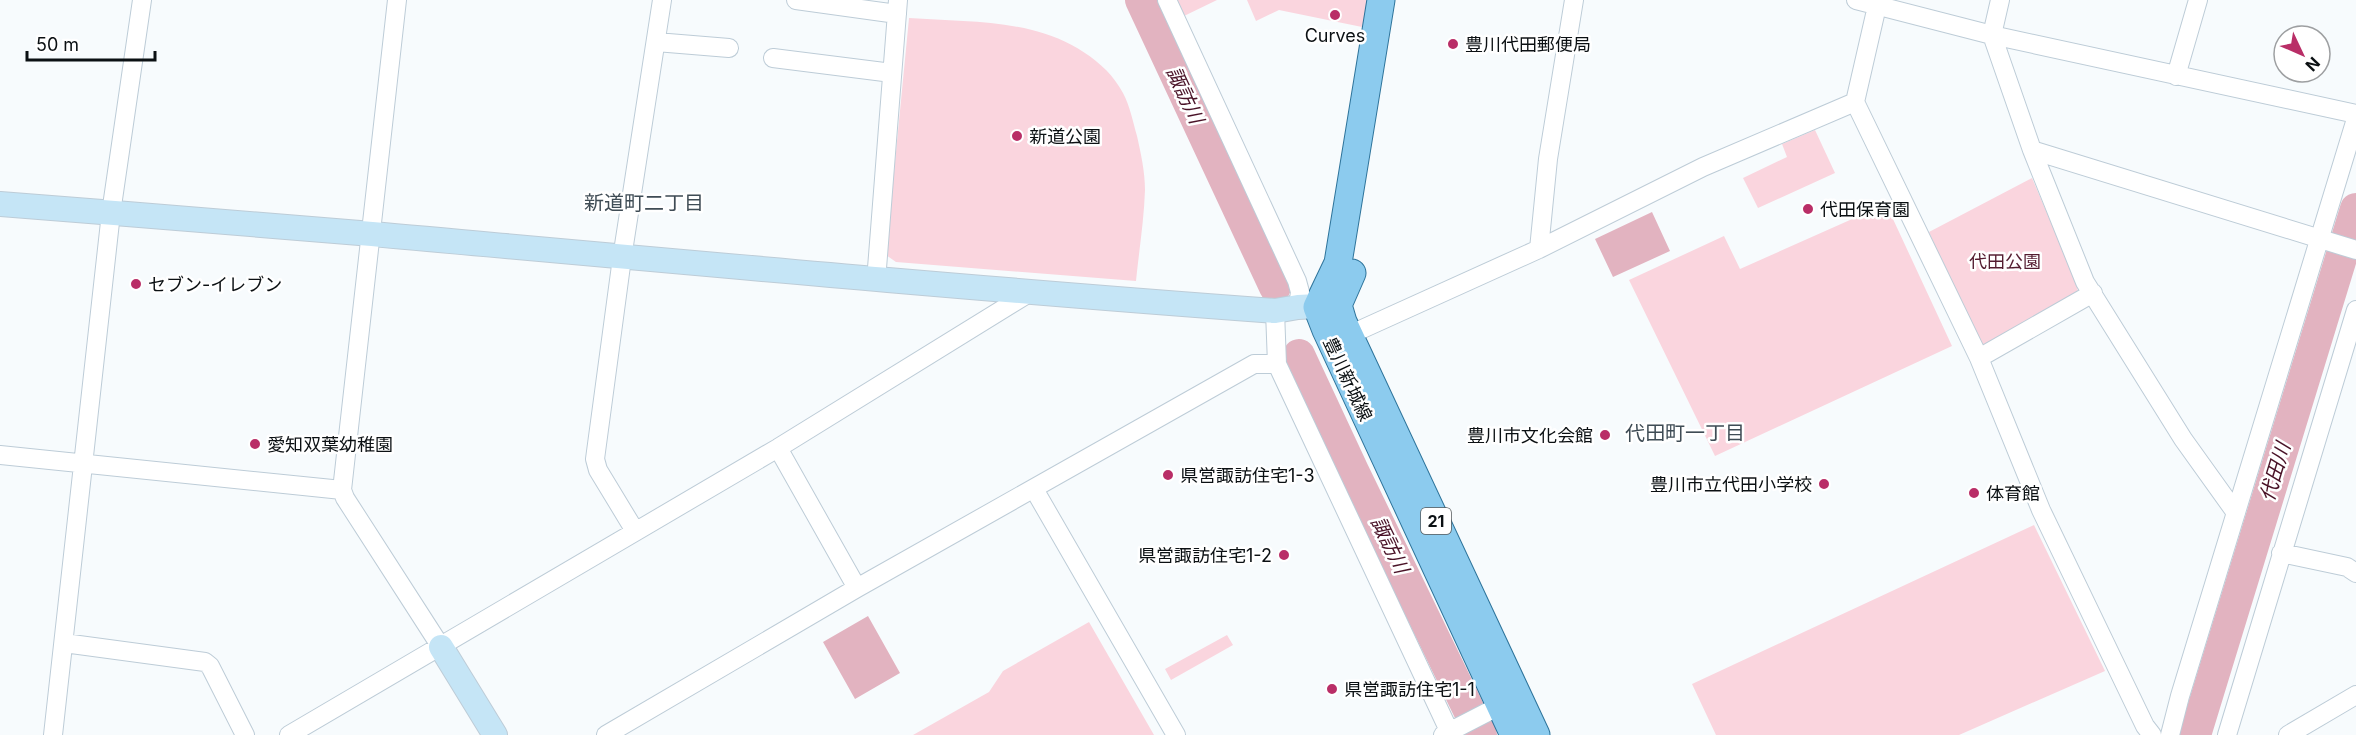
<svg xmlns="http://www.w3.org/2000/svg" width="2356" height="735" font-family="Inter,'Noto Sans JP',sans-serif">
  <rect width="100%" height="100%" fill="#f7fbfd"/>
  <!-- green -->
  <path fill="#fad5de" d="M1176 0H1217L1184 16Z
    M1247 0H1368L1362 27 1279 10 1256 21Z
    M909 18C949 21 992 20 1032 30 1066 38 1106 60 1123 93 1130 106 1133 122 1137 136 1141 154 1145 172 1145 190 1144 220 1139 251 1136 281L896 262 886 255Z
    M1815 130 1835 173 1758 208 1743 178 1787 157 1782 144Z
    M2032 178 2078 286 2077 294 1988 346 1978 343 1929 232Z
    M1886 204 1952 346 1715 456 1629 280 1724 236 1740 269Z
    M2034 525 2105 671 1959 735H1716L1692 684Z
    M1089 622 1154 735H913L989 692 1003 671Z
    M1227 635 1233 645 1171 680 1165 669Z"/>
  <!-- water -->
  <path fill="#e2b3c0" d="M1652 212 1670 251 1613 277 1595 239Z
    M868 616 900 673 855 699 823 642Z"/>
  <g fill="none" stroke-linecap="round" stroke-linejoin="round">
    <!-- river -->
    <path stroke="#e2b3c0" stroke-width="32" d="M1141 0 1275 287
      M1299 355 1353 471 1481 735
      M2195 735 2356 209"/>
    <defs>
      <path id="street" d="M397 0 342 490 345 498 441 647
        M796 0 897 14
        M1167 0 1297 281 1300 292 1298 307
        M1856 0 1992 35 2356 114
        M2000 0 1992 35 2032 150 2085 282 2183 439 2236 513
        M1877 6 1855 102 1979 358 2041 510 2145 726 2152 735
        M656 42 729 48
        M773 58 892 73
        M2176 76 2198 0
        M2032 150 2356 250
        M1539 249 1548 159 1574 0
        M876 281 898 0
        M1275 311 1277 364 1451 735
        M1349 335 1539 249 1703 167 1855 102
        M1979 358 2093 293
        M778 448 857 588
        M0 455 342 490
        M1034 489 1176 735
        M635 531 598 470 595 459 622 258 662 0
        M2281 553 2347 567 2356 573
        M64 643 205 662 210 666 245 735
        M53 735 111 213 142 0
        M289 735 778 448 1029 293
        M606 735 857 588 1254 364H1277
        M1443 735 1509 701
        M2170 735 2180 696 2356 119
        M2227 735 2356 310
        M2288 735 2356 695"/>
      <path id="secondary" d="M0 204C124 214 248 223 372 234 673 261 974 289 1275 311L1298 307 1337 305
        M441 647 495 735"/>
      <path id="primary" d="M1381 0 1338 263 1317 307 1326 330 1514 735
        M1352 273 1338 305 1343 322 1536 735"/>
    </defs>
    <!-- street casing -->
    <use href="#street" stroke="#bdccd7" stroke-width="20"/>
    <!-- secondary casing -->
    <use href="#secondary" stroke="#bdccd7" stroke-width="26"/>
    <!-- primary casing -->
    <use href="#primary" stroke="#2d739a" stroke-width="29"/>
    <!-- street -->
    <use href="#street" stroke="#fff" stroke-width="18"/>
    <!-- secondary -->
    <use href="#secondary" stroke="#c5e5f6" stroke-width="24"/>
    <!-- primary -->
    <use href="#primary" stroke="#8ccbee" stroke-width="27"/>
  </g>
  <!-- markers -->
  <g fill="#b92e67" stroke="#fff" stroke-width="2">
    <circle cx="1335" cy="15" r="6"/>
    <circle cx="1453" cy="44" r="6"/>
    <circle cx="1017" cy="136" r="6"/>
    <circle cx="1808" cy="209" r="6"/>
    <circle cx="136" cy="284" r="6"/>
    <circle cx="1605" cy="435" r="6"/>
    <circle cx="255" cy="444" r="6"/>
    <circle cx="1168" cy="475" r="6"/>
    <circle cx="1824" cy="484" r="6"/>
    <circle cx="1974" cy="493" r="6"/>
    <circle cx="1284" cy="555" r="6"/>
    <circle cx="1332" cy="689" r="6"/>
  </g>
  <g text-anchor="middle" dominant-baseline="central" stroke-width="5" stroke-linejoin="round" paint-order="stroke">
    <!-- shield labels -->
    <rect fill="#fff" stroke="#54585a" stroke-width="1.5" x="1421" y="508" width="30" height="26" rx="4.5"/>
    <g font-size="16" font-weight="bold" fill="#0b1013">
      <text x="1436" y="521">21</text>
    </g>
    <!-- poi labels -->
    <g font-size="18" fill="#0b1013" stroke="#fff" text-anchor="start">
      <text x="1335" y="35" text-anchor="middle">Curves</text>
      <text x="1465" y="44">豊川代田郵便局</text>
      <text x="1029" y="136">新道公園</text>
      <text x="1820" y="209">代田保育園</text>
      <text x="148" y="284">セブン-イレブン</text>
      <text x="1593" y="435" text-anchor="end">豊川市文化会館</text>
      <text x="267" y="444">愛知双葉幼稚園</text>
      <text x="1180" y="475">県営諏訪住宅1-3</text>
      <text x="1812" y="484" text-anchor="end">豊川市立代田小学校</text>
      <text x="1986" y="493">体育館</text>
      <text x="1272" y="555" text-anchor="end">県営諏訪住宅1-2</text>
      <text x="1344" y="689">県営諏訪住宅1-1</text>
    </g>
    <!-- park labels -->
    <g font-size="18" fill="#541c30" stroke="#fff">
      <text x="2005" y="261">代田公園</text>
    </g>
    <!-- street labels -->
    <g font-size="18" fill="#0b1013" stroke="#fff">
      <text transform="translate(1348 379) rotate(65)">豊川新城線</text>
    </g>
    <!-- water labels -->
    <g font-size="20" font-style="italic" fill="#491227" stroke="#fff">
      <text transform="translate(1185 95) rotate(65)">諏訪川</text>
      <text transform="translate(2275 472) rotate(-73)">代田川</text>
      <text transform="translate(1390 545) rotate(64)">諏訪川</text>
    </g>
    <!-- neighbourhood labels -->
    <g font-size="20" fill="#3f4c55" stroke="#fff">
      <text x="644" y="203">新道町二丁目</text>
      <text x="1685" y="433">代田町一丁目</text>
    </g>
  </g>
  <!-- north arrow -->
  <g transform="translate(2302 54) rotate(134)"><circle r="28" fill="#ffffff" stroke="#9d9fa1" stroke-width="1.5"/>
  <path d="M0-4.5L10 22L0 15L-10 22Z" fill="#b92e67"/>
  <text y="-9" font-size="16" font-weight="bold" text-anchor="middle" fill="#0b1013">N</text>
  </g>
  <!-- scale -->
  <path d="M27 51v9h128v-9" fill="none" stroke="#0b1013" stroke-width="3"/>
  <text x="36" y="51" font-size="18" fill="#0b1013" stroke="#ffffff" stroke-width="4.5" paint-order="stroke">50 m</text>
</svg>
